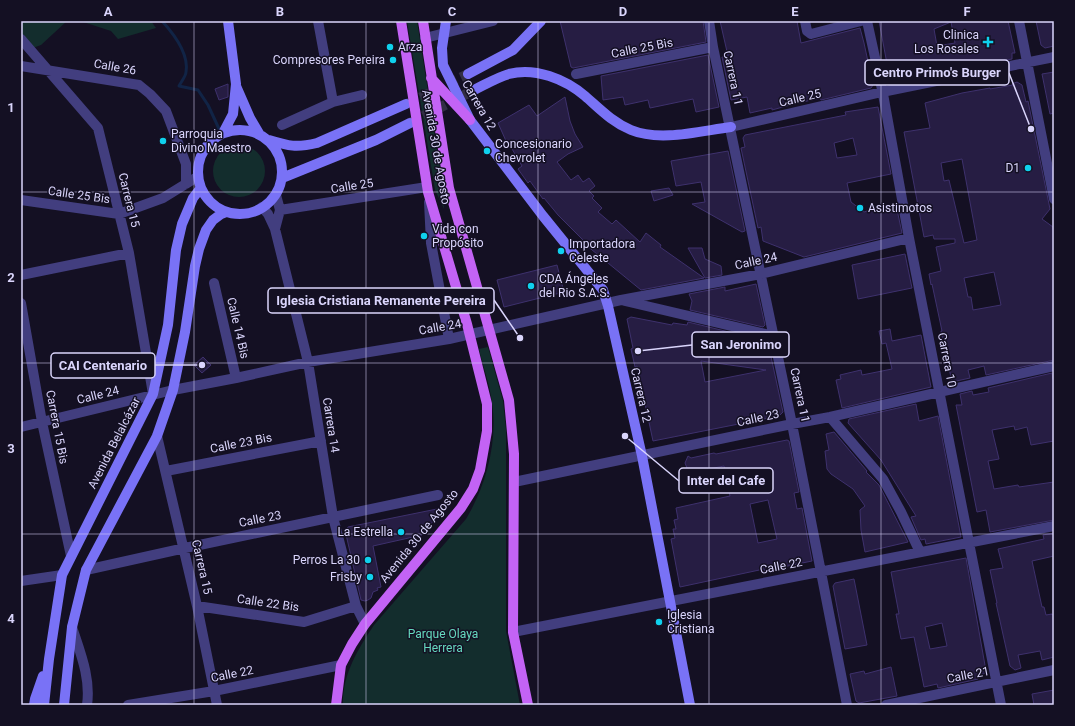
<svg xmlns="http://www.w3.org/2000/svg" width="1075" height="726" font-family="Roboto,sans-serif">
  <rect width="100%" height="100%" fill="#141023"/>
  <!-- green -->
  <path fill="#132d2d" d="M21 21H67L41 45 30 49 21 35Z
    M80 21H151L156 28 118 39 111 31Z
    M407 21H417L443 188 444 209 435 190Z
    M213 171a26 26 0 1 1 52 0a26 26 0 1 1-52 0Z
    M488 347 503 401 506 430V631L520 705H343C342 675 358 649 374 625L466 519C486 486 498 442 492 403 490 385 483 367 479 349Z"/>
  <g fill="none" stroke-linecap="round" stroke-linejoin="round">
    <!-- stream -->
    <path stroke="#112446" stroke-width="3" d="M162 21C173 33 189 54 186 72 186 76 181 82 179 86L198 90 208 105 220 131"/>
  </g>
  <!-- building -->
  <path fill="#261d43" stroke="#3e316d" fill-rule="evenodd" d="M560 21H703L706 42 573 68 571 67Z
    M720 21H797L801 43 860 28 864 43 873 85 871 88 821 100 820 98 790 105 772 110V108L750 113 747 97 731 100 722 57 728 56Z
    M879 21H1008L1015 53H1012V59L893 82 890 80ZM951 22 955 43 937 46 934 29Z
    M1036 21H1054V46L1045 48 1041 45Z
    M708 55 719 107 696 112 693 99 650 108 648 100 625 105 623 97 603 100 601 76Z
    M1054 72V113L1050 114 1042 74Z
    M1017 82 1022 85 1026 102 1028 101 1050 209 1042 219 1053 227 1054 233V360L986 375 984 366 968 370 970 378 952 382 941 331H942L932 284 931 285 929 274 941 271 936 247 955 243V239H934L933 235 924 237 904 132 930 128 925 103 962 93 990 88V89L1013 85 1012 84ZM962 159 977 240 964 243 949 180 944 181 941 163ZM994 272 1001 305 973 310 971 297H968L964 278Z
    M228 84V97L219 100 215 89Z
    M565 97 570 121 575 134 583 147 568 154 557 162 571 180 578 175 583 182 589 178 595 186 589 191 594 196 592 198 602 208 598 212 612 224 616 220 640 242 646 233 661 245 660 247 704 278 641 290 586 245 587 244 558 215 544 198 543 199 530 181 528 183 518 169 522 166 508 142 506 141 498 123 529 105 537 116Z
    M878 107 891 174 847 183 851 202 864 212 888 205H896L902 233 804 257 763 241 761 227 758 228 741 148 745 147 743 138 745 135 846 115 845 112ZM853 138 857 155 837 158 834 143Z
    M728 151 745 231 742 232 692 204 705 202 701 182 676 186 671 161Z
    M669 188 673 195 654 201 651 191Z
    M688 248H702L705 259 721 266 722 275 705 278Z
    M905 254 912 288 858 299 852 265Z
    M557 265 564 292 504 307 497 280Z
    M756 284 765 325 763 327 690 310 692 301 689 294 725 287V291Z
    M631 317 672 325 673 323 687 325 688 322 766 341 768 343 783 412 779 416 653 441 637 366 635 367 631 349 633 348 627 319ZM701 361 766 370 705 382Z
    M890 329 892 341 921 335 931 387 842 408 836 380 841 379 840 375 861 370 862 375 892 369 886 343 882 344 879 331Z
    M203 357 211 365 202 373 194 365Z
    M1052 373 1053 379H1054V441L1031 445 1027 427 1015 430 1014 426 992 430 999 459 988 461 994 489 1018 485 1019 487 1054 482V520L990 532 986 510 977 512 956 405H962L960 394 972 391 973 395 989 392 988 388Z
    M916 404 919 421 938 416 961 537 926 544 925 539 921 540 911 517 916 516 881 460 848 423 849 419Z
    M834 432 867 471 866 472 879 485 908 542 865 552 861 530 860 510 865 506 853 489 831 474 827 469 825 451 829 450 826 434Z
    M787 440 789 441 799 492 794 493 797 509 802 508 812 561 778 568V569L765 572 764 569 680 587 671 539 675 538 673 529H676L674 520 678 519 676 508 730 496 724 466 689 473 685 463 688 456 691 458 714 453 716 454ZM768 500 777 539 758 543 750 504Z
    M437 509 438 515 422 535 373 546 381 587 377 588 378 590 373 592 371 598 368 600 365 601 361 600 345 530 348 527Z
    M1054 533V556L1032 561 1042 607H1044L1046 615 1052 614V615L1054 614V657L1042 660 1040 651 1018 655 1021 668 1015 670 1010 666 996 603H997L990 570 1003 568 998 549 1044 539 1043 535Z
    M966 558 986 671 984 674 977 675 978 679 938 688 937 684 924 687 914 637 901 639 896 614H899L891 572ZM942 623 947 646 930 649 925 627Z
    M854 579 867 645 845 649 833 586 835 583Z
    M891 667 897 696 859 703 856 701 850 674 864 671 865 674Z
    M1054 690V705H1034L1032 694Z"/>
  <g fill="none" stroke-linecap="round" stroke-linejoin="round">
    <!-- secondary-tunnel -->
    <path stroke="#322e44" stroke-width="10" stroke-dasharray="10 5" stroke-linecap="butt" d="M407 104 468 74
      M410 123 476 89"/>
    <!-- street -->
    <path stroke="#423e7f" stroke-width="10" d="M318 21 333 102
      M709 21 713 47 792 424 847 705
      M805 21 807 31 811 34 861 21
      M867 21 883 94 909 238 1001 705
      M1019 21 1054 199
      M425 38 493 21
      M21 39 98 128 129 253 153 394
      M21 66 139 85 150 94 166 111 186 164V184
      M576 74 713 47
      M282 125 333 102 362 95
      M731 127 882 92 1054 57
      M21 200 119 214 163 198 197 177
      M429 202 431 243 449 339
      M262 207 268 214 275 229 308 362 333 517 356 606 365 624
      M280 210 427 187
      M275 229 280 210 276 195
      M21 275 129 253
      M214 283 236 378
      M625 301 774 336
      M21 303 42 422 71 556
      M830 417 883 479 901 512 920 552
      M21 427 173 390 236 378 308 362 449 339 621 300 761 274 909 238
      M157 436 197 606 217 705
      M166 471 321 441
      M514 482 792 424 830 417 1054 366
      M86 570 185 548 438 495
      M21 581 62 575
      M197 606 304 622 356 606
      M72 627C80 652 91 678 87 705
      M513 632 1054 526
      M128 705 214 691 341 665
      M886 705 1054 670"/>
    <!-- secondary -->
    <path stroke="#7972f6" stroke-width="10" d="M446 21 442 48 443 65 470 120 543 216 603 290 608 306 642 456 690 705
      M468 74 513 50 541 21
      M236 86 250 118 260 135
      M476 89C486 84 498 77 509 74 535 67 565 79 585 96 600 109 612 122 631 130 660 142 700 131 731 127
      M198 172a42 42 0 1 1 84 0a42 42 0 1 1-84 0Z
      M223 133 233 114 236 84 228 21
      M269 140C289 146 296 148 317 143L406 104
      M282 178 376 140 410 123
      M34 705 35 699 43 676
      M44 705 49 659 62 575 153 394 168 325 176 250 182 224 193 198 200 189
      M64 705 72 627 86 570 157 436 173 390 185 332 195 266 199 249 206 230 213 220 221 214 226 212"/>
    <!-- primary -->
    <path stroke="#c363f5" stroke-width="10" d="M423 21 449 188 509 400 514 454 513 632 528 705
      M431 78 470 120
      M336 705 341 665 352 644 365 624 461 508 473 489 480 470 487 431V404L467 324 428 192 401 21"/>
  </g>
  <!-- grid -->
  <path fill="none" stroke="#dad5fc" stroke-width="1" stroke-opacity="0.55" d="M194 21V705M366 21V705M538 21V705M709 21V705M881 21V705M21 192H1054M21 363H1054M21 534H1054"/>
  <!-- markers -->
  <g fill="#0fd1ee" stroke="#141023" stroke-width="1.5">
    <path d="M986 36h4v4h4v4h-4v4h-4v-4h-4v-4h4z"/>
    <circle cx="390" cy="47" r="4"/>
    <circle cx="393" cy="60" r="4"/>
    <circle cx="163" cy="141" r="4"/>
    <circle cx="487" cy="151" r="4"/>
    <circle cx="1028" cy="168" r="4"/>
    <circle cx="860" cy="208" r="4"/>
    <circle cx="424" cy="236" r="4"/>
    <circle cx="561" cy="251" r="4"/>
    <circle cx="531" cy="286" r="4"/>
    <circle cx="401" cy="532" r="4"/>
    <circle cx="368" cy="560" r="4"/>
    <circle cx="370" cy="577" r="4"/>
    <circle cx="659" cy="622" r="4"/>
  </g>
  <g text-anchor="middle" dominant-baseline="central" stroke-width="3" stroke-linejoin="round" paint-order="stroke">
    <!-- poi labels -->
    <g font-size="12" fill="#dad5fc" stroke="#141023" text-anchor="start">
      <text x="979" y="35" text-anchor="end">Clinica<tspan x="979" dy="14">Los Rosales</tspan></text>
      <text x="398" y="47">Arza</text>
      <text x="385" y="60" text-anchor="end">Compresores Pereira</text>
      <text x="171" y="134">Parroquia<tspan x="171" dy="14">Divino Maestro</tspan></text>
      <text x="495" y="144">Concesionario<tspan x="495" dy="14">Chevrolet</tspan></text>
      <text x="1020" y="168" text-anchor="end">D1</text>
      <text x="868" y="208">Asistimotos</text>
      <text x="432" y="229">Vida con<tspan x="432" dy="14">Propósito</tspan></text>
      <text x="569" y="244">Importadora<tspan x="569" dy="14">Celeste</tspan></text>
      <text x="539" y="279">CDA Ángeles<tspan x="539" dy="14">del Rio S.A.S.</tspan></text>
      <text x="393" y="532" text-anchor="end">La Estrella</text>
      <text x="360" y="560" text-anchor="end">Perros La 30</text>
      <text x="362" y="577" text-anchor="end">Frisby</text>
      <text x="667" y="615">Iglesia<tspan x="667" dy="14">Cristiana</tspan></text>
    </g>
    <!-- street labels -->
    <g font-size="12" fill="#dad5fc" stroke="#141023">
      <text transform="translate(642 48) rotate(-11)">Calle 25 Bis</text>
      <text transform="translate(115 67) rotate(10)">Calle 26</text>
      <text transform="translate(733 78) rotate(78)">Carrera 11</text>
      <text transform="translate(800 98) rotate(-13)">Calle 25</text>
      <text transform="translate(479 105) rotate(60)">Carrera 12</text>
      <text transform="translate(436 147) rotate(80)">Avenida 30 de Agosto</text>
      <text transform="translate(352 186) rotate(-9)">Calle 25</text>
      <text transform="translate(79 195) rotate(8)">Calle 25 Bis</text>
      <text transform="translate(129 200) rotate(76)">Carrera 15</text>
      <text transform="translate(756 261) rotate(-12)">Calle 24</text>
      <text transform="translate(440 327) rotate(-10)">Calle 24</text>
      <text transform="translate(238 328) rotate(77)">Calle 14 Bis</text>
      <text transform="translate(947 360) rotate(79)">Carrera 10</text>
      <text transform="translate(98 395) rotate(-14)">Calle 24</text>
      <text transform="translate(641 395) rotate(77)">Carrera 12</text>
      <text transform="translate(800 395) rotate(78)">Carrera 11</text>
      <text transform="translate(758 418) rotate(-12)">Calle 23</text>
      <text transform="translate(331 425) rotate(81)">Carrera 14</text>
      <text transform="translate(57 427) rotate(79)">Carrera 15 Bis</text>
      <text transform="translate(114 443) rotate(-63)">Avenida Belalcázar</text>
      <text transform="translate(241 443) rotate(-11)">Calle 23 Bis</text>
      <text transform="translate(260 519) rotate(-11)">Calle 23</text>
      <text transform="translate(419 536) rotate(-51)">Avenida 30 de Agosto</text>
      <text transform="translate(781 566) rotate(-11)">Calle 22</text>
      <text transform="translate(202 567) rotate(77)">Carrera 15</text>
      <text transform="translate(268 603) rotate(8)">Calle 22 Bis</text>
      <text transform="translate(232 674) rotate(-11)">Calle 22</text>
      <text transform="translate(968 675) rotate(-11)">Calle 21</text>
    </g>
    <!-- park labels -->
    <g font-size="12" fill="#65d8bf" stroke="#141023">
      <text x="443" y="634">Parque Olaya<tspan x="443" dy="14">Herrera</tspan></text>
    </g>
  </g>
  <!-- callouts -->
  <path fill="none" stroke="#dad5fc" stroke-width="1.5" d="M1031 129L1009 73M520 338L494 300M638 351L692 345M202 365L155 365M625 436L679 481"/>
  <g fill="#dad5fc" stroke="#141023" stroke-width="1.5">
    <circle cx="1031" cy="129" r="4"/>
    <circle cx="520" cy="338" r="4"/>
    <circle cx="638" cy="351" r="4"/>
    <circle cx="202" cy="365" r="4"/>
    <circle cx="625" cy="436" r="4"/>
  </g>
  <g fill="#141023" stroke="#dad5fc" stroke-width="1.5">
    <rect x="865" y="60" width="144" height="25" rx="4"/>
    <rect x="268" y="288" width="226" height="25" rx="4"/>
    <rect x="692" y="332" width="97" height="25" rx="4"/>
    <rect x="51" y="353" width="104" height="25" rx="4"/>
    <rect x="679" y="468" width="94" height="25" rx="4"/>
  </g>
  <g font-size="13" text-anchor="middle" font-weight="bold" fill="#dad5fc">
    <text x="937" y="77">Centro Primo's Burger</text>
    <text x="381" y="305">Iglesia Cristiana Remanente Pereira</text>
    <text x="741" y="349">San Jeronimo</text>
    <text x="103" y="370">CAI Centenario</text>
    <text x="726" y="485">Inter del Cafe</text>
  </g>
  <!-- border -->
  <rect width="1075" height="726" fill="none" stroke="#141023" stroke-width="44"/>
  <rect x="22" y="22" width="1031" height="682" fill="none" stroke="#dad5fc" stroke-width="1.5"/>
  <g font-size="13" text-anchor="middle" font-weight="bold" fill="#dad5fc">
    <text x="108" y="16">A</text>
    <text x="280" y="16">B</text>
    <text x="452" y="16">C</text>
    <text x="623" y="16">D</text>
    <text x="795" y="16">E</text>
    <text x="967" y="16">F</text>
    <text x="11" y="112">1</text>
    <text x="11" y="282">2</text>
    <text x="11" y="453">3</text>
    <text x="11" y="623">4</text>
  </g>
</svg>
